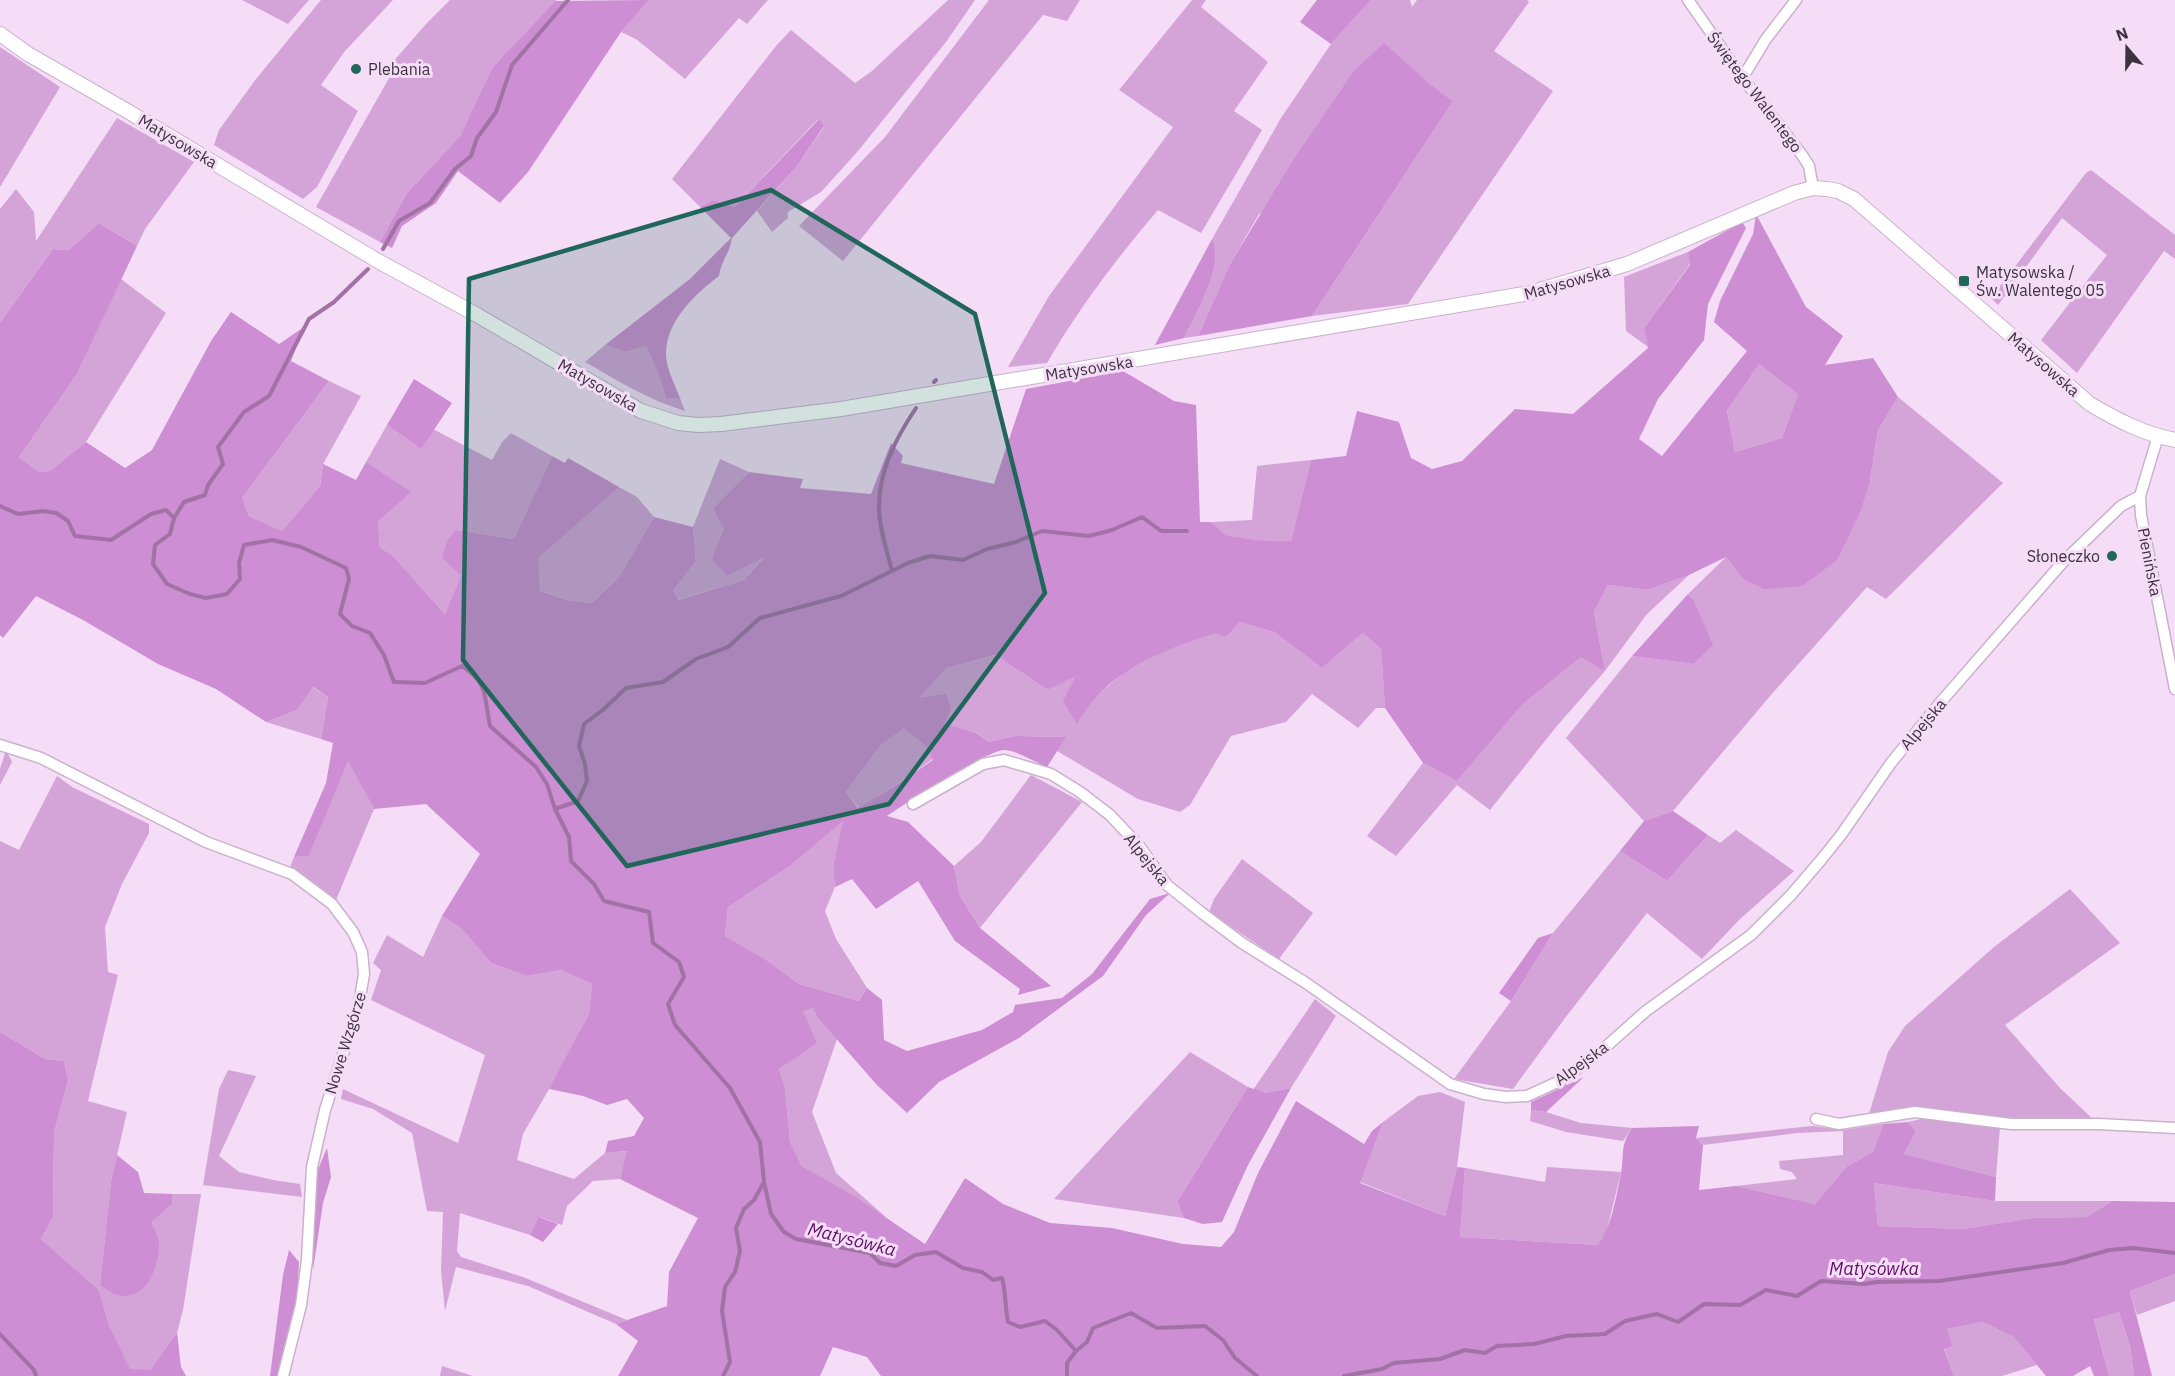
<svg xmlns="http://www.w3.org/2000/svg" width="2175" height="1376" font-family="'IBM Plex Sans',sans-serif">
  <rect width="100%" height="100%" fill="#f5dcf7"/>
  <!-- green -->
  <path fill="#d4a3d7" d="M242 0H309L288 24Z
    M321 0H393L345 51 321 85 358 111 317 187 303 199 214 145 219 130 256 79Z
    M450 0H556L492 68 460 136 407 193 380 242 316 207 388 80 398 67 392 63 426 24Z
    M649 0H768L747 24 739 18 685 79 636 39 621 32Z
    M948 0H975L946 42 858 151 821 192 788 212V218L772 232 757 211 797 166 824 127 818 119 735 207 713 200 700 207 672 179 776 46 791 30 855 83 872 71Z
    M989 0H1080L1067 21 1043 15 843 261 799 226 885 137Z
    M1192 0H1206L1201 7 1268 62 1234 111 1262 130 1201 233 1158 210C1117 258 1079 308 1047 363L1008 367 1049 296 1173 127 1119 90Z
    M1371 0H1410L1412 7 1417 0H1527L1529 2 1494 51 1553 91 1408 304 1312 316 1453 101 1426 81 1259 214 1230 264 1198 336 1184 338C1195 315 1226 263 1212 239L1281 118 1331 44Z
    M0 47 60 87 0 187Z
    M117 118 194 162 145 229 137 246 99 223 69 250 53 249 0 323V209L16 189 34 212 36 241Z
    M2091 170 2175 235V259L2164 251 2077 373 2041 340 2107 255 2062 218 1998 305 1991 298 2086 173Z
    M1688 252 1690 264 1644 328 1648 347 1626 331 1624 277Z
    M121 279 166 313 86 442 50 471 39 472 19 457 77 374Z
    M605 345 626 352 646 346 659 376 666 398H680L685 411C649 400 618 381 585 362Z
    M1759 364 1798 394 1782 438 1735 452 1727 411Z
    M329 381 361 396 323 464 320 486 282 531 249 516 242 498Z
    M1898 397 2003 483 1886 599 1867 587 1770 696 1673 811 1644 821 1566 738 1632 656 1693 664V599L1688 594 1726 557 1743 579 1870 480 1878 430Z
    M387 425 421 449 433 429 492 460 502 442 511 433 552 456 514 539 456 530 461 575 445 614 394 557 380 547 378 521 366 462Z
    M720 459 749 472 713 508 765 555 744 580 677 600 673 591 696 561 693 527Z
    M1311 460 1291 541 1257 540 1224 535 1211 522 1252 520 1257 466Z
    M619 487 637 497 654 517 619 577 592 603 567 600 540 591 537 558Z
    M1689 575 1647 614 1605 671 1556 727 1490 810 1457 785 1396 856 1367 836 1423 763 1457 781 1522 705 1582 656 1605 671 1594 612 1608 585 1648 590Z
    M1240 622 1274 632 1322 668 1363 633 1381 649 1385 708H1376L1358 728 1312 694 1286 722 1231 736 1190 805 1180 812 1138 799 1057 751 1065 737 1015 736 988 742C974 727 964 733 946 724 935 719 926 707 918 699L947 668 995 655 1048 690 1076 675 1086 705 1126 671 1173 646 1216 632 1226 637Z
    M312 687 328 697 321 739 266 722 297 710Z
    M904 727 927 747 933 759 884 793 859 808 846 792 881 745Z
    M6 750 12 762 0 785V769Z
    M348 760 374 809 336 900 290 867 294 857 309 856Z
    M1031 775 1082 802 980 928 960 896 954 866 981 842Z
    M57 776 72 787 149 824V833L122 884 105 927 108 972 118 975 88 1101 127 1112 111 1181 100 1285 159 1242 152 1222 172 1204 173 1194H201L183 1310 177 1333 150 1370H130L109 1325 99 1290 41 1239 53 1217 54 1133 68 1080 64 1061 45 1059 0 1032V841L19 850Z
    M844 820 833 867 835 887 825 911 836 939 867 988 859 1001 799 984 765 959 725 936 728 907 790 866Z
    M1736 830 1794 871 1739 920 1702 959 1647 913 1565 1018 1513 1089 1454 1079 1511 1001 1553 933 1620 851 1667 881 1708 835 1720 843Z
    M1242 859 1313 913 1279 959 1209 912 1214 899Z
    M2070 889 2120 943 2005 1025 2060 1088 2096 1122 2013 1118 1912 1107 1868 1117 1888 1052 1905 1026 1994 947Z
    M442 916 462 929 491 963 527 976 561 970 592 984 589 1014 563 1065 523 1134 517 1160 574 1179 605 1153 628 1151 620 1179 593 1181 567 1206 562 1225 540 1217 530 1235 460 1213 457 1251 461 1257 523 1277 627 1320 616 1324 528 1286 456 1267 445 1311 441 1271 443 1212 427 1211 412 1133 373 1109 341 1099 343 1089 458 1143 485 1055 371 1000 381 970 373 963 387 935 423 957Z
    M1315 999 1336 1016 1291 1088 1266 1093 1253 1090Z
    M813 1008 837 1039 812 1112 836 1173 887 1218 802 1166 790 1142 785 1088 779 1069 793 1059 803 1012Z
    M1190 1052 1248 1087 1177 1202 1184 1218 1054 1199Z
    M228 1070 256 1076 219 1156 239 1172 273 1180 300 1184 302 1197 203 1185 219 1089Z
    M1440 1092 1465 1102 1457 1167 1445 1216 1360 1182 1383 1122 1418 1096Z
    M1531 1110 1546 1112 1581 1123 1632 1128 1623 1141 1566 1132 1530 1121Z
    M1925 1118 2000 1127 1996 1177 1902 1154 1916 1131 1908 1122Z
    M1883 1124 1873 1152 1846 1167 1815 1204 1736 1186 1797 1179 1792 1172 1780 1169 1779 1161 1843 1155V1131L1797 1133 1703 1145 1696 1138 1813 1126 1843 1130Z
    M1547 1167 1621 1172 1606 1234 1598 1245 1460 1237 1465 1168 1545 1182Z
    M1874 1183 1995 1201H2113L2086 1217 2032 1218 1964 1229 1878 1226Z
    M2175 1274V1301L2137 1315 2130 1291Z
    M2119 1312 2130 1346 2134 1376H2109L2094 1318Z
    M1982 1322 2014 1337 2037 1365 2002 1376H1954L1944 1348 1946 1329Z
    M442 1366 473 1376H440Z"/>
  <!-- forest -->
  <path fill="#cd8ed3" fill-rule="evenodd" d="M649 0 621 32 528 172 500 203 458 171 436 203 402 226 392 248 380 242 407 193 460 136 492 68 555 1Z
    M1317 0H1371L1331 44 1300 22Z
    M1384 43 1426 81 1453 101 1312 316 1198 336 1230 264 1292 162 1354 71Z
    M819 119 824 126 797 166 732 238C730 253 721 261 719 276 695 294 666 321 666 354 666 368 675 385 680 398H666L659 376 646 346 626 352 605 345 690 279 731 238 700 207 713 200 735 207Z
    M1756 214 1806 307 1843 336 1825 365 1873 358 1898 397 1878 430 1870 480 1861 510 1837 560 1802 586 1764 589 1743 579 1726 557 1689 575 1648 590 1608 585 1594 612 1605 671 1581 657 1522 705 1457 781 1423 763 1385 708 1381 649 1363 633 1322 668 1274 632 1240 622 1226 637 1216 633C1163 649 1104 673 1077 724L1063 701 1076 676 1048 690 995 655 947 668 919 698 946 694 951 709 944 723C960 730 976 729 988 742L1015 736 1066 737 1047 767C1037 763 1013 749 1004 750 985 751 906 803 887 816L908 822 954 866 960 896 980 928 1051 986 1018 995 1020 989 955 941 918 881 876 909 852 879 835 887 833 867 843 821 790 866 728 907 725 936 765 959 799 984 859 1001 867 988 882 1000 884 1040 907 1051 982 1030 1013 1012 1015 1005 1062 998 1092 974 1150 899 1170 893 1146 915 1103 976 1019 1038 939 1082 907 1113 877 1085 819 1019 813 1008 803 1012 817 1043 779 1069 785 1088 790 1142 802 1166 857 1198 925 1244 965 1178 1003 1204 1050 1223 1112 1228 1183 1244 1221 1247 1234 1232 1258 1173 1296 1101 1364 1144 1372 1131 1383 1122 1360 1183 1445 1216 1457 1167 1465 1168 1460 1237 1598 1245C1612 1226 1616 1197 1621 1173 1625 1153 1619 1148 1632 1128L1699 1126 1696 1138 1703 1145 1699 1190 1736 1186 1815 1204 1846 1167 1873 1152 1883 1124 1908 1122 1916 1131 1903 1154 1996 1177 1995 1201 1874 1183 1878 1226 1964 1229 2032 1218 2086 1217 2113 1201 2175 1202V1274L2130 1291 2152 1376H2134L2130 1346 2119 1312 2094 1319 2109 1376H2094L2090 1366 2073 1376H2046L2014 1337 1982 1322 1947 1329 1952 1346 1944 1349 1954 1376H881L867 1357 833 1347 820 1376H618L638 1341 616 1324 667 1306 669 1272 698 1218 620 1179 627 1151 605 1153 608 1141 634 1136 644 1118 627 1099 607 1105 583 1096 549 1089 589 1014 592 984 561 970 527 976 491 963 462 929 442 916 480 854 426 804 374 809 348 761 309 856 294 857 326 783 333 743 321 739 328 697 313 687 297 710 266 722 216 689 158 664 83 620 36 596 3 638 0 635V323L53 249 69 250 99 223 137 246 77 374 19 457 39 472 50 471 86 442 125 468 152 450 211 341 231 312 279 344 304 327 291 361 329 381 242 498 249 516 282 531 320 486 323 464 356 480 366 462 411 492 378 521 380 547 394 557 445 614 461 575 442 558 447 541 456 530 514 539 552 456 565 463 568 458 619 487 538 558 540 591 567 600 592 603 619 577 654 517 693 527 696 561 673 591 678 600 744 580 764 557 727 576 712 559 724 529 713 508 749 472 803 479 800 488 871 494 891 443 903 456 901 463 994 484 1026 389 1123 371 1174 401 1196 405 1200 522H1211L1225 535 1257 540 1291 541 1311 460 1346 456 1357 411 1399 422 1411 458 1432 469 1462 461 1515 409 1573 414 1648 348 1644 328 1690 265 1688 252 1742 222 1746 228 1708 304 1704 340 1658 399 1639 439 1662 456 1747 351 1714 322 1720 301 1753 234ZM1759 364 1798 394 1782 438 1735 452 1727 411ZM904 728 927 747 933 760 884 793 858 808 846 792 881 745Z
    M1212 239C1226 263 1195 315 1184 338L1155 345Z
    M414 379 452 403 421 449 387 425Z
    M1688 594 1693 599 1713 645 1693 664 1632 656Z
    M1673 811 1708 835 1667 881 1620 851 1644 821Z
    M1553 933 1511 1001 1499 993 1538 938Z
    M0 1032 45 1059 64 1061 68 1080 54 1133 53 1217 41 1239 99 1290 109 1325 130 1369 150 1370 177 1333 181 1367 186 1376H0Z
    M1584 1077 1546 1112 1531 1110V1102Z
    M1248 1087 1266 1093 1291 1088 1248 1165 1222 1222 1203 1224 1184 1218 1177 1202Z
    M327 1148 331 1177 323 1203 313 1270V1239L317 1172Z
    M117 1155 138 1172 144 1193 173 1194 172 1204 152 1222C154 1229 159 1237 159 1244 159 1267 146 1302 117 1295 111 1293 105 1288 100 1285L111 1181Z
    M539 1217 558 1224 543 1242 530 1235Z
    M289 1250 299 1262 297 1297 277 1376H270L283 1275Z"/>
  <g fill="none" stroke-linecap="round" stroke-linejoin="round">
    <!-- stream -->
    <path stroke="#a272a6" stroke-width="4" d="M383 249 399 221 430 203 455 169 471 156 477 138 496 112 512 65 568 0
      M934 382 936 380
      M0 506 18 514 43 511 56 513 68 521 75 536 111 540 151 514 166 510 174 518 170 534 155 545 153 564 167 584 190 594 206 598 227 594 240 579 239 563 244 545 272 540 301 547 346 568 349 579 340 614 352 626 370 633 384 655 394 682 425 683 462 666C489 683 484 698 490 726L536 767 547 784 555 809 569 837 571 861 594 884 604 901 649 912 653 943 679 962 684 977 668 1004 675 1025 730 1088 760 1142 764 1182 771 1214 784 1232 796 1239 870 1253 880 1263 896 1266 915 1255 936 1252 963 1268 982 1272 993 1280 1002 1278C1006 1293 1005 1307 1008 1322L1020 1327 1045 1321 1057 1330 1076 1351 1087 1342 1093 1328 1131 1313 1157 1328 1205 1326 1223 1340 1235 1358 1257 1376
      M174 518 184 502 205 495 208 485 223 464 218 447 244 412 269 396 309 319 334 302 368 269
      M892 571C887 551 879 528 879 507 879 470 896 438 916 408
      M555 809 578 801 587 781 585 764 579 746 584 724 604 709 626 688 663 682 696 659 728 647 760 618 841 596 908 563 930 556 963 560 987 549 1016 542 1042 531 1089 536 1112 530 1142 517 1161 531H1187
      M0 1334 34 1370 36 1376
      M723 1376 730 1362 722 1311 725 1287 735 1272 740 1251 736 1228 744 1209 754 1200 764 1182
      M1067 1376V1363L1076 1351
      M1344 1376 1382 1369 1394 1363 1440 1359 1465 1350 1485 1353 1497 1346 1534 1344 1566 1336 1605 1334 1625 1321 1657 1314 1678 1322 1704 1304 1740 1305 1766 1290 1797 1296 1821 1281 1864 1284 1877 1282 1939 1281 2063 1263 2109 1250 2133 1248 2175 1253"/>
    <defs>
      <path id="minor" d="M1688 0 1741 76 1802 155 1809 166 1813 188
        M1741 76 1746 72 1766 39 1796 0
        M2158 436 2140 496 2141 515 2175 689
        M0 745 41 758 206 842 292 874 332 904 353 932 362 952 364 974 359 1004 325 1110 312 1167 307 1260 301 1305 283 1376
        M913 804 983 764 1004 760 1051 774 1080 792 1110 815 1140 847 1167 885 1202 913 1242 943 1306 983 1450 1084 1484 1094 1506 1097 1527 1096 1562 1080 1600 1052 1646 1011 1751 935 1791 895 1821 860 1841 835 1891 763 1939 704 2063 562 2121 506 2140 496
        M1816 1119 1839 1124 1915 1112 2011 1124H2099L2175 1128"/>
      <path id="tertiary" d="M0 34 28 54 129 112 378 261 477 315 641 411 678 423 698 425 721 424 841 409 1530 293 1627 264 1794 193 1813 188 1827 189 1838 191 1854 199 2090 404C2117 420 2144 434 2175 440"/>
    </defs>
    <!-- minor casing -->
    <use href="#minor" stroke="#cab2cc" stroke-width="13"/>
    <!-- tertiary casing -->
    <use href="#tertiary" stroke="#cab2cc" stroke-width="16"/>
    <!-- minor -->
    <use href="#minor" stroke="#fff" stroke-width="10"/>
    <!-- tertiary -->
    <use href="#tertiary" stroke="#fff" stroke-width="14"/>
  </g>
  <!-- marked area -->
  <path fill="#20665a" fill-opacity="0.2" stroke="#20665a" stroke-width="4.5" stroke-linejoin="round" d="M771 190 975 314 1045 593 889 804 627 866 463 660 469 279Z"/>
  <!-- markers -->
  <g fill="#20665a" stroke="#f5dcf7" stroke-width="2">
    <circle cx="356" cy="69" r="6"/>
    <rect x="1958" y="275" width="12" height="12" rx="3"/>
    <circle cx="2112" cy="556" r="6"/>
  </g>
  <g text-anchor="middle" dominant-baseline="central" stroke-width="6" stroke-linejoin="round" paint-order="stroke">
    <!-- poi labels -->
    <g font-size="16" fill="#3d333e" stroke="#f5dcf7" text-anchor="start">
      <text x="368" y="69">Plebania</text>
      <text x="1976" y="272">Matysowska /<tspan x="1976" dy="18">Św. Walentego 05</tspan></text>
      <text x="2100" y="556" text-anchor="end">Słoneczko</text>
    </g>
    <!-- street labels -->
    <g font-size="16" fill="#3d333e" stroke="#f5dcf7">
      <text transform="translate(1755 92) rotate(53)">Świętego Walentego</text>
      <text transform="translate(178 141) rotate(31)">Matysowska</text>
      <text transform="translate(1567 282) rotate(-16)">Matysowska</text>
      <text transform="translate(2044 364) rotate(41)">Matysowska</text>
      <text transform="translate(1089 368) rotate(-9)">Matysowska</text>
      <text transform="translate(598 385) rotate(30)">Matysowska</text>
      <text transform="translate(2150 562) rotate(79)">Pienińska</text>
      <text transform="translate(1923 724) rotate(-50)">Alpejska</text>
      <text transform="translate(1147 859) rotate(51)">Alpejska</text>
      <text transform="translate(345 1043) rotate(-73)">Nowe Wzgórze</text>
      <text transform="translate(1581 1063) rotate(-36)">Alpejska</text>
    </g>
    <!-- water labels -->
    <g font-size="18" font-style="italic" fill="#5e1065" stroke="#f5dcf7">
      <text transform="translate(852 1239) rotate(14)">Matysówka</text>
      <text x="1874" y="1268">Matysówka</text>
    </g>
  </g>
  <!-- north arrow -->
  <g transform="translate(2127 48) rotate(340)" stroke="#f5dcf7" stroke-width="4.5" paint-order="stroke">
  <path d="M0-4.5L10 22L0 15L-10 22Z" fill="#3d333e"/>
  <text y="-9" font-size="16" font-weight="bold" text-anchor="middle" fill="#3d333e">N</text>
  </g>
</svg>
